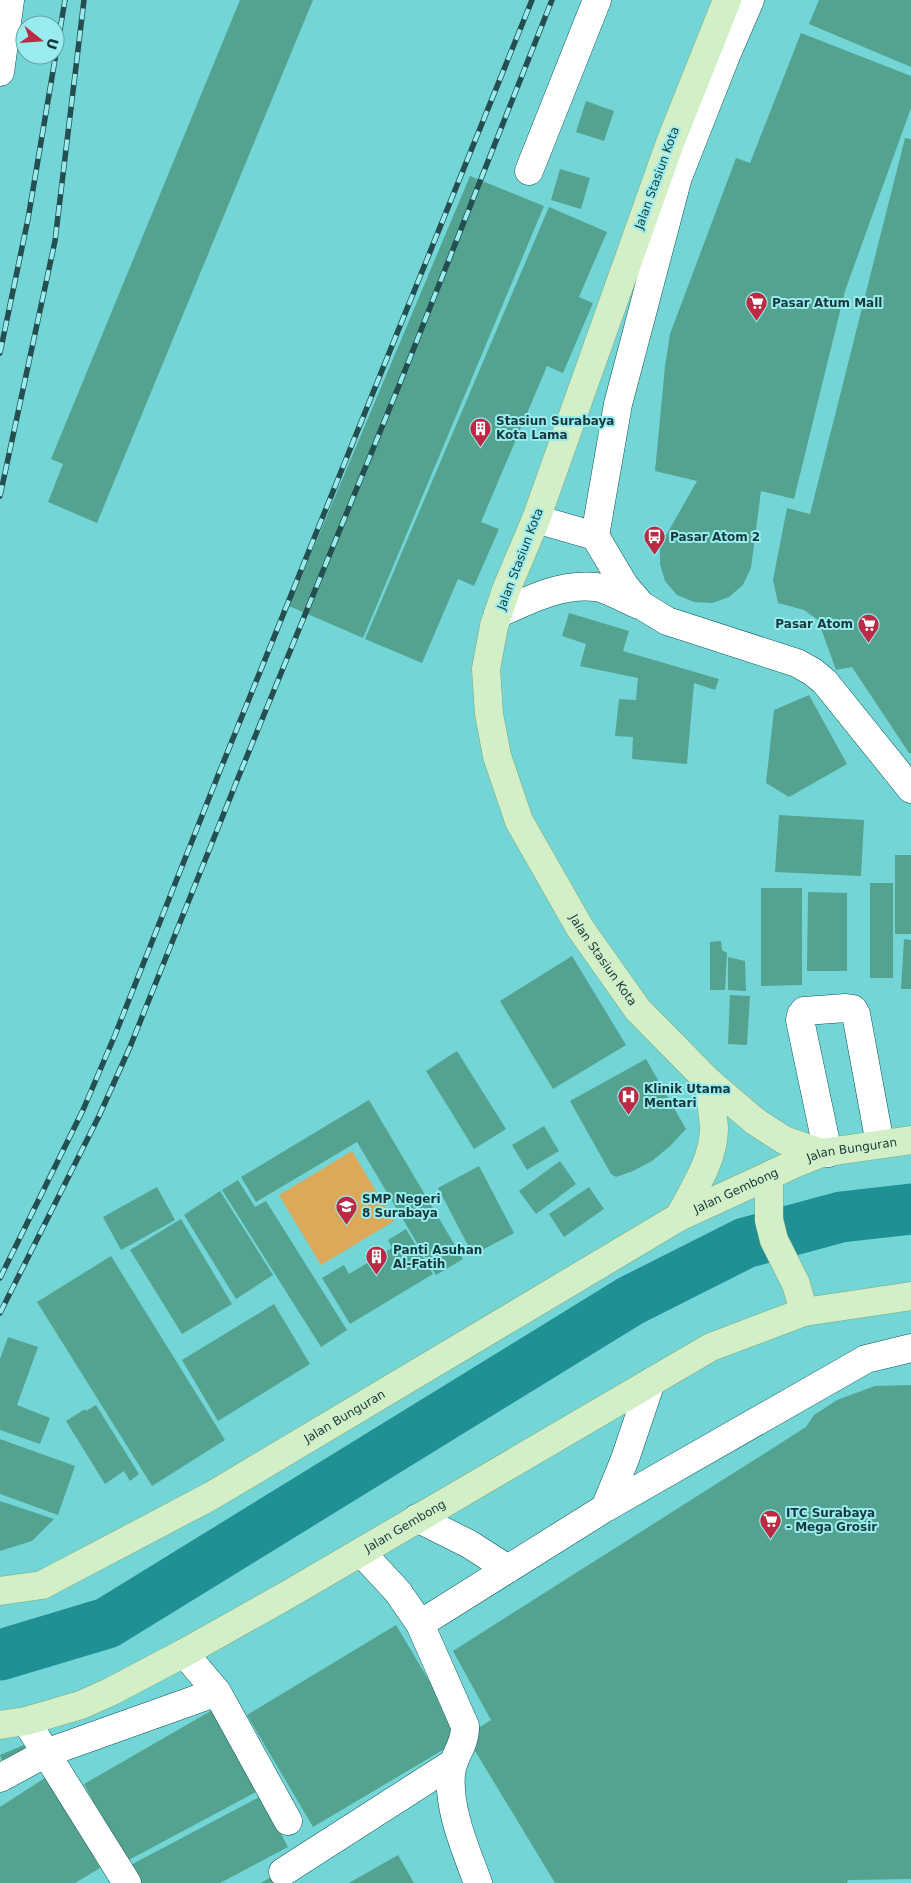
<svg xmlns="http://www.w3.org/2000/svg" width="911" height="1883" font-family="'DejaVu Sans',sans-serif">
  <rect width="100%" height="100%" fill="#8bdfe1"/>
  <!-- built -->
  <path fill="#74d5d7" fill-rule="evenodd" d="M0 0H911V1883H0ZM25 25H55V55H25Z"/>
  <!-- green -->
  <path fill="#dba959" d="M352 1151 394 1221 321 1265 279 1195Z"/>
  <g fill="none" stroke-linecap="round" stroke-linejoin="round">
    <!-- river -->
    <path stroke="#1f9194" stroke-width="51" d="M0 1655 107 1623 630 1301 745 1243 841 1217 911 1209"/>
  </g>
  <!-- building -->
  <path fill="#54a290" d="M240 0H313L97 523 48 502 63 464 51 459Z
    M819 0H911V67L809 24Z
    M801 33 911 76V108L845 291 794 499 761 491 751 568 743 585 729 597 712 603 694 602 677 595 665 581 660 564V546L697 481 655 471 665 366 670 334 736 158 750 163Z
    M586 101 614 111 604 141 576 132Z
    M905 138 911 139V753H909L852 667 836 670 818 620 804 610 778 603 773 580 787 508 810 514Z
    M560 169 590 178 581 209 551 200Z
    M470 176 544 206 363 638 289 606Z
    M549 207 607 232 579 297 593 303 563 373 547 366 481 522 499 529 474 586 458 579 422 663 365 639Z
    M569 613 629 631 623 651 719 679 715 690 694 683 687 764 632 759 633 737 615 736 619 699 636 700 638 678 580 666 586 644 562 636Z
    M809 695 847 764 789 797 766 783 774 710Z
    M779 815 864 820 861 876 775 872Z
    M895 855H911V934H895Z
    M870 883H893V978H870Z
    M761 888H802V985L761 986Z
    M808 892 847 893V971H807Z
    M904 939 911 940V989H901Z
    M721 941 722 950 727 953 725 990H710V942Z
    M572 956 626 1045 553 1089 500 1001Z
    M728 957 745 961 746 991 728 990Z
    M730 995 750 996 747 1045 728 1044Z
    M457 1051 506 1129 474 1149 426 1071Z
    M646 1059 686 1129 670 1146 652 1161 633 1171 616 1177 611 1174 570 1101Z
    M369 1100 463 1259 436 1275 357 1142 256 1202 241 1177Z
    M544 1126 559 1151 527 1170 512 1145Z
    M560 1161 576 1184 536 1214 519 1191Z
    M479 1166 514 1233 473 1255 438 1188Z
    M238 1180 255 1207 266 1201 347 1330 321 1347 222 1190Z
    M157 1187 175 1220 121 1250 103 1217Z
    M589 1187 604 1209 564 1237 549 1214Z
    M220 1191 273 1275 236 1299 184 1215Z
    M181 1219 232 1304 182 1334 130 1250Z
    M406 1229 433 1274 350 1324 322 1278 344 1265 349 1274 392 1248 388 1240Z
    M111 1256 225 1440 152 1486 37 1302Z
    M274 1304 310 1364 218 1421 182 1360Z
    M8 1337 38 1347 17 1405 50 1418 40 1444 0 1430V1359Z
    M911 1385V1879L848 1880 847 1883H555L466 1736 491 1720 453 1651 806 1427 814 1415 837 1400 875 1386Z
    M96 1405 139 1474 130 1481 124 1471 105 1484 66 1421 85 1409 86 1411Z
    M0 1439 75 1466 58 1515 0 1494Z
    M0 1501 54 1519 32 1541 0 1551Z
    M396 1625 463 1738 313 1827 247 1715Z
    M216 1708 258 1791 125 1862 84 1784Z
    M24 1745 26 1751 2 1761 0 1755Z
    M51 1774 100 1868 75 1883H0V1807Z
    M261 1796 288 1847 220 1883H133L125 1868Z
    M398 1855 414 1883H349Z
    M273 1876 277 1883H261Z"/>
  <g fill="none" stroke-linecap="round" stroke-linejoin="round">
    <defs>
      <path id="minor" d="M750 0 725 58 678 177 618 404 595 536 624 585 641 605 667 621 797 663 813 672 825 682 911 789
        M0 72 10 0
        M529 171 597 0
        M536 519 595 536
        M498 614C529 600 561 583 596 587 608 589 627 600 639 605
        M828 1153 800 1020 801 1015 804 1011 846 1008 853 1009 856 1014 880 1144
        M605 1508 625 1459 651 1382
        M417 1518 469 1544 508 1569
        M361 1552 398 1592 420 1624
        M184 1653 217 1692 288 1821
        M26 1721 127 1883
        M0 1778 46 1753 217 1692
        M283 1872 453 1763
        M478 1883C466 1850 448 1810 451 1774 452 1757 466 1745 465 1726L420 1624 605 1508 866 1359 911 1348"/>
      <g id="major">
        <path id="s1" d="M727 0 670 143 536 519 506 590 494 626 486 669 489 714 497 756 519 821 580 928 638 1010 709 1082 756 1122 784 1140 821 1153"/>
        <path d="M769 1176V1220L774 1240 796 1284 804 1312"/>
        <path d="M679 1217C693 1190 714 1160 714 1128 713 1113 710 1097 709 1082"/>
        <path id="s2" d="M0 1591 42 1585 211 1496 679 1217 794 1164 821 1153 911 1140"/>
        <path id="s3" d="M0 1725 26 1721 81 1705 110 1692 184 1653 289 1594 711 1347 804 1312 911 1296"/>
      </g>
    </defs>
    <!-- minor casing -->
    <use href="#minor" stroke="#0c5556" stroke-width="29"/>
    <!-- major casing -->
    <use href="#major" stroke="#7ca87e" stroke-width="29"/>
    <!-- minor -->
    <use href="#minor" stroke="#fff" stroke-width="28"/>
    <!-- major -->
    <use href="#major" stroke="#d2efc7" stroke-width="28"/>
    <defs>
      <path id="rail" d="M0 353 28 219 65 0
        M0 496 55 241 84 0
        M0 1278 83 1110 115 1035 219 773 532 0
        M0 1313 99 1116 130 1047 236 783 400 383 552 0"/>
    </defs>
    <!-- rail casing -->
    <use href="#rail" stroke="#244e4f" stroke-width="5.5"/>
    <!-- rail -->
    <use href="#rail" stroke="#98ecee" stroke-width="4" stroke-dasharray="11" stroke-linecap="butt"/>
  </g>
  <!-- icons -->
  <defs>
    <symbol id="supermarket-pin" viewBox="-11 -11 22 30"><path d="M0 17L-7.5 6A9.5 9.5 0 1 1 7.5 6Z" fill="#bb2942" stroke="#98ecee"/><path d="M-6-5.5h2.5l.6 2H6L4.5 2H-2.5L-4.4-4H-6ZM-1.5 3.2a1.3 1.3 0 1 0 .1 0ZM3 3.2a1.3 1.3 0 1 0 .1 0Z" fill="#fff"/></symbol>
    <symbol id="building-pin" viewBox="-11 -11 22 30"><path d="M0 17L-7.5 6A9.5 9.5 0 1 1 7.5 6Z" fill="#bb2942" stroke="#98ecee"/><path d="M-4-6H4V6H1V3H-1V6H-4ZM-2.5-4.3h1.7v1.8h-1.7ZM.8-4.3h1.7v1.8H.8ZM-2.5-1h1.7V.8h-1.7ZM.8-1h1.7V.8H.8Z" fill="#fff"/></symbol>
    <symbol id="bus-pin" viewBox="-11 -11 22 30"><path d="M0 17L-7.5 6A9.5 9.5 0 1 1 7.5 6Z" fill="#bb2942" stroke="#98ecee"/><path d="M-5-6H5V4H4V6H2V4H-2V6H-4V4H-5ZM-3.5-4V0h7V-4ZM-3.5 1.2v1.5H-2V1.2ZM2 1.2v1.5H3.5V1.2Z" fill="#fff"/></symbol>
    <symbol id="hospital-pin" viewBox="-11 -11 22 30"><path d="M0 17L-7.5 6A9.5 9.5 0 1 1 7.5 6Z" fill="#bb2942" stroke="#98ecee"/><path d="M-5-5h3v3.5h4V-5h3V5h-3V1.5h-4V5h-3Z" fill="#fff"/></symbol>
    <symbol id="school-pin" viewBox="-11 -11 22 30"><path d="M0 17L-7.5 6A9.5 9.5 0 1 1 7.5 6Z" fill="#bb2942" stroke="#98ecee"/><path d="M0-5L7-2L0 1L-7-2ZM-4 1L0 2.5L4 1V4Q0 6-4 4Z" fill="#fff"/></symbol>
  </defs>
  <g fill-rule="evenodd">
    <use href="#supermarket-pin" x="744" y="290" width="25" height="34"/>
    <use href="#building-pin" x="468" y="416" width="25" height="34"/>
    <use href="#bus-pin" x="642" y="524" width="25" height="34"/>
    <use href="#supermarket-pin" x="856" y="612" width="25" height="34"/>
    <use href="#hospital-pin" x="616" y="1084" width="25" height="34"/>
    <use href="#school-pin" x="334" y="1194" width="25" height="34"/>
    <use href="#building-pin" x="364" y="1244" width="25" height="34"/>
    <use href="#supermarket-pin" x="758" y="1508" width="25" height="34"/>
  </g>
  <g text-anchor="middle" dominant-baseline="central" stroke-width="4" stroke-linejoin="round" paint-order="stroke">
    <!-- street labels -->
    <g font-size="12" fill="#15393a" stroke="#98ecee">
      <text transform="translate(657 178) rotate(-70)">Jalan Stasiun Kota</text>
      <text transform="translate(520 559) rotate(-69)">Jalan Stasiun Kota</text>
      <text stroke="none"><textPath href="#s1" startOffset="1031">Jalan Stasiun Kota</textPath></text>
      <text stroke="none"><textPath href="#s2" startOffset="965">Jalan Bunguran</textPath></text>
      <text stroke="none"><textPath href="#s2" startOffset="841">Jalan Gembong</textPath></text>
      <text stroke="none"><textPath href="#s2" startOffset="389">Jalan Bunguran</textPath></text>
      <text stroke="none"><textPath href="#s3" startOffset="454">Jalan Gembong</textPath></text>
    </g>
    <!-- poi labels -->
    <g font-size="12" font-weight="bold" fill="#15393a" stroke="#98ecee" text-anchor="start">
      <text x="772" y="303">Pasar Atum Mall</text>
      <text x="496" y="421">Stasiun Surabaya<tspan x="496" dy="14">Kota Lama</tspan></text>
      <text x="670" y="537">Pasar Atom 2</text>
      <text x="853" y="624" text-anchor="end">Pasar Atom</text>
      <text x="644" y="1089">Klinik Utama<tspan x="644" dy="14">Mentari</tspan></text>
      <text x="362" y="1199">SMP Negeri<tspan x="362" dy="14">8 Surabaya</tspan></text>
      <text x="393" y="1250">Panti Asuhan<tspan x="393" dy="14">Al-Fatih</tspan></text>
      <text x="786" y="1513">ITC Surabaya<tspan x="786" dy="14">- Mega Grosir</tspan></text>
    </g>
  </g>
  <!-- north arrow -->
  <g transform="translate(40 40) rotate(107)"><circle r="24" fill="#98ecee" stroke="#64a4a6"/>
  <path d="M0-4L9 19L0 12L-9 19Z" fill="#bb2942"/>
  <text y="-8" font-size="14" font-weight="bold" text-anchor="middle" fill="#15393a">U</text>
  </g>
</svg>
